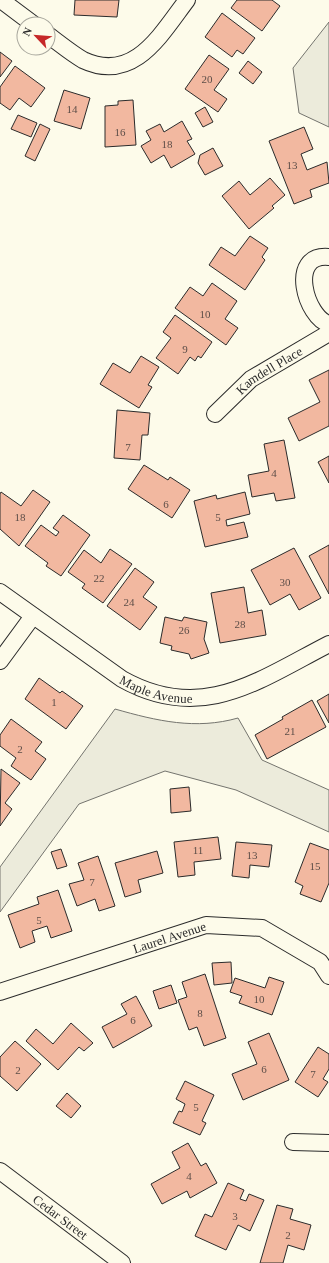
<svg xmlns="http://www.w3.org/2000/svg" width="329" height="1263" font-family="Georgia,serif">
  <rect width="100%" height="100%" fill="#fdfbea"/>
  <!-- green -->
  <path fill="#ecebdb" stroke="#74746e" d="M329 22V127L299 113 293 68Z
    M115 709C157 721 196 730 238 718L262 760 329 790V832L236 790 165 771 79 804 0 912V867Z"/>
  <!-- building -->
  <path fill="#f2b8a0" stroke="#2b2b2b" d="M75 0H119L117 17 74 15Z
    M237 0H272L280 6 262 31 231 8Z
    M222 13 255 38 243 54 237 50 232 57 205 37Z
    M0 52 12 61 0 77Z
    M209 55 229 69 214 90 227 99 218 112 185 89Z
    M248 61 262 72 253 84 239 73Z
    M15 66 45 88 31 107 19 98 10 110 0 103V87Z
    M64 90 90 98 81 129 54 121Z
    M133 100 136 145 105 147V106L118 105V101Z
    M205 107 213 122 203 127 195 113Z
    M18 115 37 123 31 137 11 129Z
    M182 121 192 139 187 141 195 154 171 168 164 155 151 163 141 146 151 140 146 131 160 124 164 132Z
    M40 124 50 129 35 161 25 156Z
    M304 127 313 149 301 154 307 170 327 162 329 183 310 190 312 197 294 204 269 141Z
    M213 148 223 166 205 175 198 163 200 155Z
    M270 178 285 195 272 206 274 208 249 229 222 196 239 181 250 195Z
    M250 236 268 248 262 257 265 260 245 290 209 265 221 247 235 256Z
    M212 283 237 301 225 319 238 328 226 345 175 308 190 287 203 296Z
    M175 315 212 342 201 358 198 356 195 361 190 357 178 374 156 358 171 338 163 332Z
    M141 356 159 367 148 385 152 387 139 408 100 384 113 363 130 373Z
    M329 370V426L299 441 288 418 320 402 309 380Z
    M117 410 150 413 148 435H142L140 460 114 458Z
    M284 440 295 498 276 501 274 493 252 497 248 475 269 471 264 444Z
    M329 456V483L318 462Z
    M144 465 168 480 170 477 190 490 172 518 128 489Z
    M33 490 50 502 19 546 0 529V494L1 492 21 506Z
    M245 492 250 514 226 520 227 526 244 522 248 537 205 547 194 501 216 495 217 499Z
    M63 515 90 535 61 576 46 566 48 563 25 546 41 525 56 536 59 532 53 528Z
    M329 545V594L309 556Z
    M294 548 321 598 299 610 290 594 270 605 251 570Z
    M110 549 132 564 103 603 82 588 85 584 68 572 84 550 101 563Z
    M135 568 154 582 143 597 157 607 140 630 107 606Z
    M244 587 248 613 262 610 266 635 220 643 211 593Z
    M165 617 182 621 184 617 207 622 204 639 209 653 191 659 189 654 171 650 172 646 160 643Z
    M39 678 60 693 62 691 83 706 66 729 25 699Z
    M329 694V723L317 701Z
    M312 700 326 727 267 759 255 735 283 719 282 717Z
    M11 719 42 742 35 751 46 759 31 780 11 766 16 758 0 746V735Z
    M1 769 20 783 5 803 12 809 0 826Z
    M189 787 191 811 171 813 170 789Z
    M218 837 221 859 194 862 195 875 178 877 174 842Z
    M236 842 272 845 269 867 250 865 249 878 232 876Z
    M310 843 329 850V883L321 902 300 894 303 886 295 882Z
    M61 849 67 866 57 869 51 852Z
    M157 851 163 873 138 880 141 892 125 897 115 863Z
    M98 856 115 906 99 911 95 899 77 906 69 884 84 880 78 863Z
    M58 890 72 931 51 938 47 926 32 931 35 942 20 948 8 915 39 904 37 897Z
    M231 962 232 983 214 985 212 963Z
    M205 974 226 1038 204 1046 197 1027 189 1030 178 1000 187 997 182 982Z
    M269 977 284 982 272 1015 239 1003 242 996 230 992 235 978 265 988Z
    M171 985 177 1003 159 1009 153 991Z
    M136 996 152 1026 113 1048 102 1027 127 1014 121 1004Z
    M71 1023 93 1043 84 1051 79 1047 58 1070 26 1041 36 1029 53 1044Z
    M269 1033 289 1080 243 1100 232 1074 257 1064 248 1042Z
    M15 1041 41 1064 17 1091 0 1076V1057Z
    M318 1047 329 1054V1069L323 1079 328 1082 318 1097 295 1082Z
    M185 1081 214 1095 202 1121 206 1123 200 1135 173 1123 179 1111 182 1112 185 1104 176 1099Z
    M67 1093 81 1106 71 1118 56 1106Z
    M188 1143 201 1166 206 1163 217 1183 190 1198 187 1191 162 1204 151 1184 180 1168 172 1152Z
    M228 1183 244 1190 240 1199 246 1201 249 1194 264 1200 250 1231 238 1225 226 1250 195 1236 205 1214 212 1217Z
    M277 1205 293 1209 290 1219 311 1225 304 1250 288 1245 283 1263H260Z"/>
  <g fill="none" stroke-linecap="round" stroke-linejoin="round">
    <defs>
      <g id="minor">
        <path d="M1 0 33 24"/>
        <path d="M48 35C59 43 71 53 83 60 134 84 161 34 187 0"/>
        <path d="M329 257C287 253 306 318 329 324"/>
        <path id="s1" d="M215 414 251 379 329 333"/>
        <path id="s2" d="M0 592 122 679C202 724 259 680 329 644"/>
        <path d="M0 661 33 616"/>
        <path id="s3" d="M0 992 206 925 262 928 320 962 329 976"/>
        <path d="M293 1142 329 1143"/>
        <path id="s4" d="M0 1171 122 1263"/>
      </g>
    </defs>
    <!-- minor casing -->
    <use href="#minor" stroke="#2b2b2b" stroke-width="18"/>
    <!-- minor -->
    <use href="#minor" stroke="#fdfbea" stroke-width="16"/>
  </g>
  <g text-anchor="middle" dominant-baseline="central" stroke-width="3" stroke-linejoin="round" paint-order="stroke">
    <!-- number labels -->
    <g font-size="11" fill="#5d4e48">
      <text x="207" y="79">20</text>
      <text x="72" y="109">14</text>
      <text x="120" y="132">16</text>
      <text x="167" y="144">18</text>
      <text x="292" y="165">13</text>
      <text x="205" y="314">10</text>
      <text x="185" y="349">9</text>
      <text x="128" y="447">7</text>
      <text x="274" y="473">4</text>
      <text x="166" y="504">6</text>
      <text x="20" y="517">18</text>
      <text x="218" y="517">5</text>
      <text x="99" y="578">22</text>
      <text x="285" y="582">30</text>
      <text x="129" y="602">24</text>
      <text x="240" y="624">28</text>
      <text x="184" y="630">26</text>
      <text x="54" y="702">1</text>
      <text x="290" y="731">21</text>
      <text x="20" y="749">2</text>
      <text x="198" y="850">11</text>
      <text x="252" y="855">13</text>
      <text x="315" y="866">15</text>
      <text x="92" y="882">7</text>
      <text x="39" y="920">5</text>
      <text x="259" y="999">10</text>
      <text x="200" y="1013">8</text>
      <text x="133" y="1020">6</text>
      <text x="264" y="1069">6</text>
      <text x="18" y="1070">2</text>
      <text x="313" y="1074">7</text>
      <text x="196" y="1107">5</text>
      <text x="189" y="1176">4</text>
      <text x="235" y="1216">3</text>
      <text x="288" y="1235">2</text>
    </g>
    <!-- street labels -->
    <g font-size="13" fill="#2b2b2b" stroke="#fdfbea">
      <text stroke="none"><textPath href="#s1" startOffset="70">Kamdell Place</textPath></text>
      <text stroke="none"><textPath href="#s2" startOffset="186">Maple Avenue</textPath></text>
      <text stroke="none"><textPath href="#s3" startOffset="178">Laurel Avenue</textPath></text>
      <text stroke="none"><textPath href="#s4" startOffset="76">Cedar Street</textPath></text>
    </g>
  </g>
  <!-- north arrow -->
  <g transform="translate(36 36) rotate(296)"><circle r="19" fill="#fdfbea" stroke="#a9a89e"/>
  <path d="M0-3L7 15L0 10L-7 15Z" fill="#c62828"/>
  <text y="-6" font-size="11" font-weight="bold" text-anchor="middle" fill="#2b2b2b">N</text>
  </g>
</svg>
